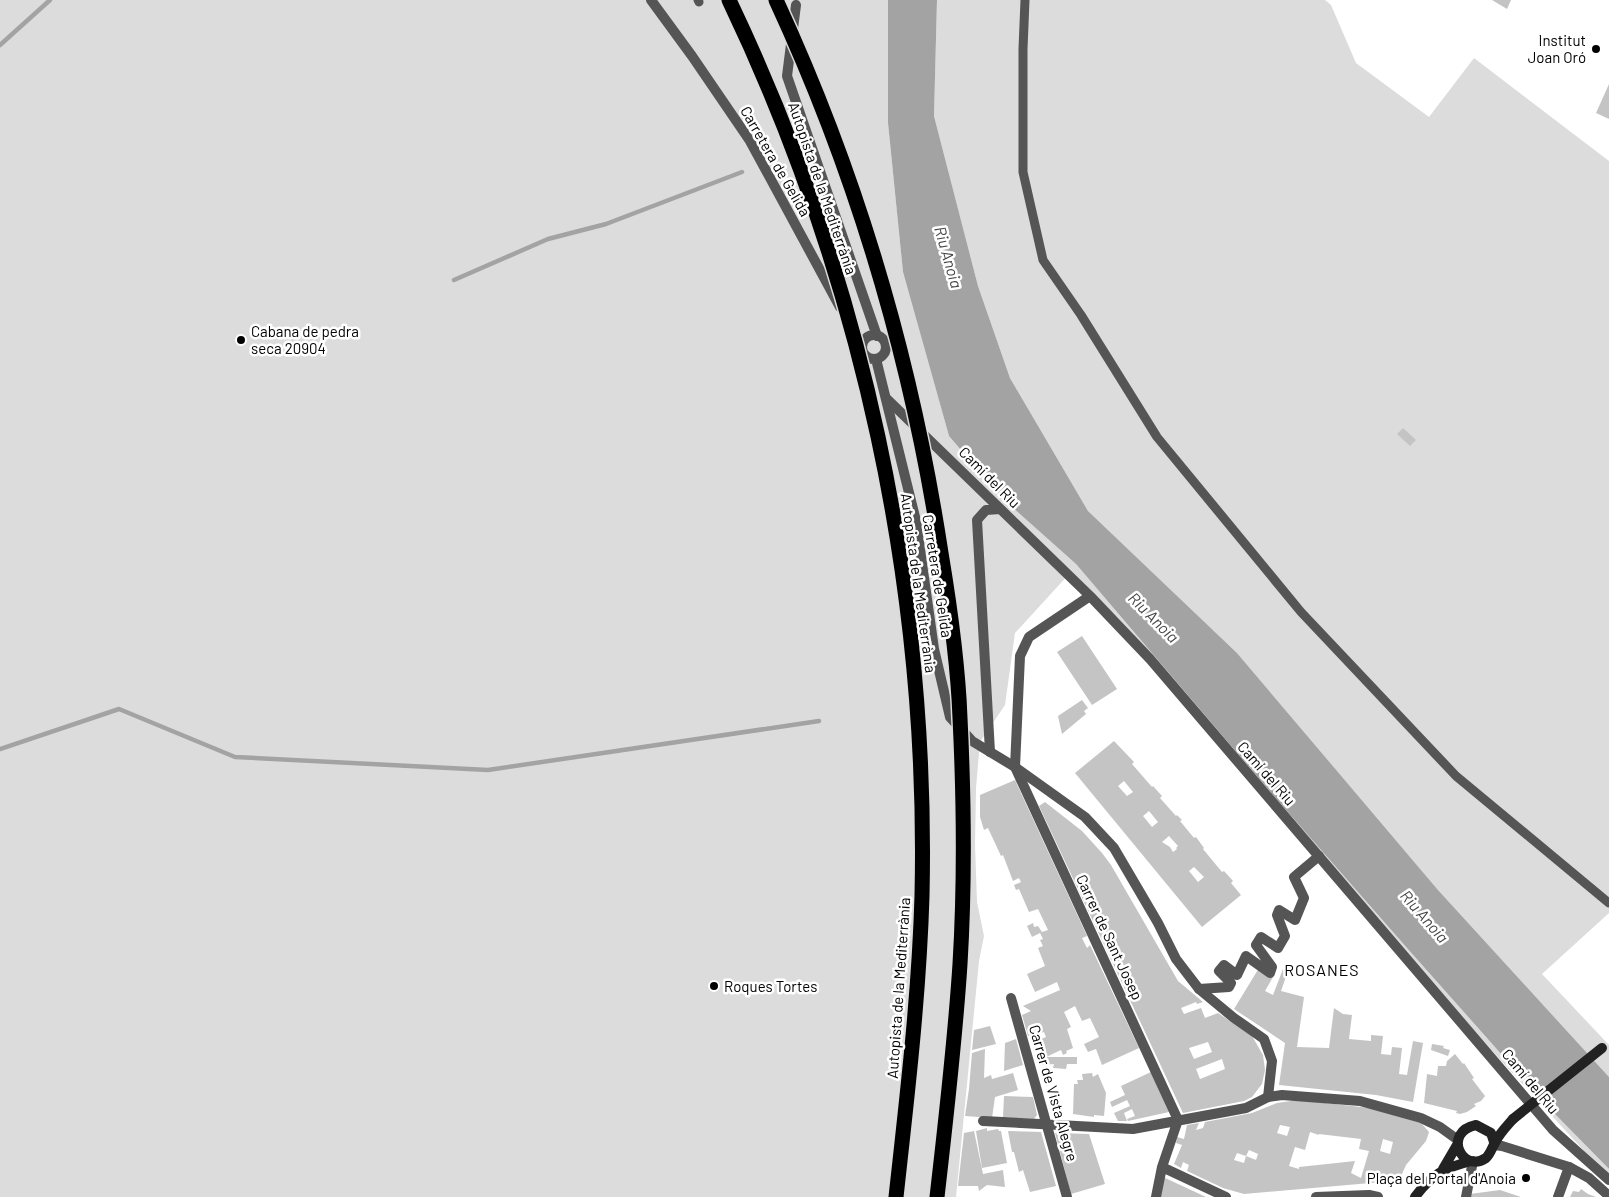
<svg xmlns="http://www.w3.org/2000/svg" width="1609" height="1197" font-family="Barlow,sans-serif">
  <rect width="100%" height="100%" fill="#fff"/>
  <!-- green -->
  <path fill="#dcdcdc" d="M0 0H888V123L903 272 949 436 1002 498 1076 564 1279 802 1407 948 1550 1109 1609 1169V1178L1460 1016 1070 573 1015 633 1005 705 980 742 976 788 975 845 977 902 984 936 979 961 956 1197H0Z
    M937 0H1325L1331 5 1356 63 1429 117 1474 58 1609 161V913L1542 974 1609 1045V1077L1438 890 1237 653 1088 511 1010 378 978 286 934 116Z"/>
  <!-- water -->
  <path fill="#a3a3a3" d="M888 0H937L934 116 978 286 1010 378 1088 511 1237 653 1438 890 1609 1077V1169L1550 1109 1407 948 1279 802 1076 564 1002 498 949 436 903 272 888 123Z"/>
  <g fill="none" stroke-linecap="round" stroke-linejoin="round">
    <!-- stream -->
    <path stroke="#a3a3a3" stroke-width="4.5" d="M0 45 50 0
      M454 280 548 239 606 224 742 172
      M0 749 119 709 235 757 488 770 819 721"/>
  </g>
  <!-- building -->
  <path fill="#c4c4c4" fill-rule="evenodd" d="M1492 0H1511L1507 9Z
    M1609 84V119L1596 113Z
    M1403 428 1416 440 1410 446 1397 434Z
    M1082 636 1117 689 1092 705 1057 652Z
    M1082 700 1088 708 1084 711 1086 714 1062 734 1058 716Z
    M1114 741 1134 762 1132 764 1152 787 1153 786 1162 796 1160 798 1176 816 1177 815 1182 820 1180 821 1194 838 1196 837 1204 848 1203 849 1222 872 1224 871 1233 881 1231 883 1241 895 1202 927 1075 773ZM1124 781 1133 792 1127 796 1118 786ZM1149 811 1158 822 1152 827 1143 816ZM1169 836 1178 846 1176 848 1177 849 1173 852 1170 847 1162 842ZM1194 867 1204 877 1198 882 1189 871Z
    M1015 780 1087 936 1082 938 1087 948 1090 945 1139 1048 1102 1065 1096 1049 1088 1052 1084 1044 1099 1037 1090 1018 1082 1021 1075 1006 1064 1012 1071 1027 1067 1029 1073 1048 1066 1051 1067 1053 1063 1055 1061 1050 1046 1057 1039 1040 1046 1037 1044 1032 1041 1033 1039 1027 1041 1026 1040 1023 1035 1025 1037 1032 1028 1036 1022 1015 1031 1011 1023 1006 1060 990 1057 982 1035 992 1027 974 1045 966 1038 948 1043 946 1040 940 1043 939 1040 933 1032 937 1027 926 1033 923 1034 927 1038 926 1042 932 1048 930 1038 909 1029 912 1019 889 1016 890 1014 885 1021 882 1019 878 1013 881 1003 855 1001 856 988 828 984 830 980 817V795Z
    M1045 802 1082 831 1102 853 1111 865 1178 981 1203 1002 1197 1004 1196 1002 1181 1008 1184 1014 1201 1008 1205 1018 1218 1013 1252 1036 1263 1055 1265 1070 1262 1084 1252 1097 1244 1101 1183 1113 1039 806ZM1208 1042 1212 1052 1194 1059 1189 1048ZM1222 1059 1225 1069 1200 1079 1196 1069Z
    M1259 968 1273 977 1265 991 1273 995 1283 969 1288 971 1281 991 1304 997 1297 1047 1329 1048 1334 1008 1343 1014 1352 1015 1349 1039 1371 1041V1035L1383 1036 1381 1054 1391 1055 1392 1047 1402 1048 1399 1074 1407 1075 1413 1041 1423 1043 1413 1102 1376 1095 1279 1085 1285 1043 1234 1009Z
    M990 1026 996 1044 972 1050 974 1030Z
    M1016 1039 1023 1065 1004 1071 1005 1043Z
    M1432 1044 1444 1046 1443 1048 1450 1050 1448 1056 1431 1050Z
    M985 1049 984 1078 991 1075 992 1079 1013 1073 1018 1090 995 1097 992 1118 965 1116 969 1089 972 1053Z
    M1455 1054 1463 1064 1464 1063 1474 1078 1472 1079 1485 1096 1481 1101 1474 1104 1476 1106 1467 1112 1460 1114 1456 1113 1457 1111 1424 1103 1427 1074 1437 1076 1438 1066H1446L1447 1061Z
    M1040 1057H1077V1064H1067L1066 1069 1053 1068 1054 1064 1041 1065Z
    M1151 1072 1169 1112 1128 1121 1127 1119 1135 1116 1132 1109 1124 1113 1127 1121H1118L1114 1113 1130 1106 1127 1100 1112 1107 1110 1102 1125 1095 1121 1086Z
    M1092 1073 1093 1077 1098 1074 1106 1093 1104 1116 1094 1115V1117L1073 1114 1074 1084H1078L1077 1080H1083L1082 1074Z
    M1004 1096 1033 1097 1037 1115 1034 1119 1003 1117Z
    M1298 1100 1370 1108 1421 1123 1429 1132 1426 1141 1406 1165 1397 1185 1382 1182 1244 1194 1223 1188 1187 1171 1189 1165 1183 1162 1181 1168 1174 1164 1182 1145 1176 1143 1177 1137 1184 1139 1187 1125 1199 1123 1196 1130 1203 1128 1205 1122 1252 1113 1277 1103ZM1280 1125 1290 1127 1287 1136 1277 1133ZM1310 1132 1319 1135V1134L1361 1139 1359 1149 1369 1151 1361 1178 1351 1173 1355 1161 1299 1167V1169L1289 1166 1295 1147 1305 1150ZM1383 1139 1393 1142 1390 1154 1380 1151ZM1249 1150 1258 1154 1256 1160 1246 1156 1244 1163 1234 1160 1237 1153 1246 1156Z
    M987 1128V1131L998 1129 999 1131H1001L1007 1163 982 1168 976 1131Z
    M974 1131 983 1174 1003 1170 1005 1187 987 1185 979 1191 978 1186H958L964 1133Z
    M1008 1131 1041 1132 1056 1186 1030 1192 1023 1170 1019 1172 1014 1152H1012Z
    M1055 1133 1089 1134 1105 1184 1071 1194Z
    M1163 1177 1206 1197H1160Z
    M1581 1189 1588 1194 1596 1197H1570L1573 1191 1579 1192Z
    M1500 1190 1521 1197H1470V1194Z"/>
  <g fill="none" stroke-linecap="round" stroke-linejoin="round">
    <!-- service -->
    <path stroke="#555" stroke-width="9" d="M698 0 699 2
      M1025 0 1023 49V172L1043 260 1081 315 1157 437 1301 612 1456 776 1609 903"/>
    <!-- pedestrian -->
    <path stroke="#555" stroke-width="10" d="M1199 989 1229 987 1231 983 1219 971 1224 965 1237 975 1246 956 1270 973 1272 967 1256 945 1261 937 1278 948 1285 936 1277 915 1279 910 1295 920 1304 898 1294 877 1319 856
      M1558 1197 1569 1167"/>
    <!-- minor -->
    <path stroke="#555" stroke-width="10" d="M796 5 787 76 877 336
      M887 399 1090 596 1150 659 1553 1130 1609 1180
      M1090 596 1029 637 1020 656 1015 767 1178 1120
      M990 752 977 520 986 510 1000 509
      M1011 998 1067 1197
      M983 1121 1133 1129 1246 1108 1268 1097 1282 1095 1360 1101 1421 1118 1440 1127 1458 1140
      M1494 1145 1502 1146 1569 1167 1589 1178 1609 1196
      M1162 1167 1226 1197
      M1156 1197 1162 1167 1178 1120
      M1316 1197 1369 1195 1378 1197
      M1466 1197 1473 1161"/>
    <!-- tertiary -->
    <path stroke="#555" stroke-width="10" d="M651 0 692 56 750 141 840 307
      M862 347a12 12 0 1 1 24 0a12 12 0 1 1-24 0Z
      M876 359 916 521 934 649 950 717 972 741 1015 767 1085 817 1114 848 1158 923 1176 959 1199 989 1234 1018 1264 1039 1272 1061 1268 1097"/>
    <!-- secondary -->
    <path stroke="#222" stroke-width="10" d="M1494 1142 1491 1133 1476 1125C1442 1132 1462 1174 1486 1158 1491 1153 1492 1147 1496 1141 1500 1133 1507 1126 1513 1119
      M1443 1169 1457 1145
      M1415 1197C1432 1174 1444 1168 1471 1161"/>
    <defs>
      <path id="motorway-bridge" d="M729 0C862 278 929 588 922 896 919 997 907 1097 896 1197
        M776 0C857 175 912 362 941 553 950 607 958 663 960 718 964 800 965 882 960 964 955 1042 946 1119 937 1197"/>
    </defs>
    <!-- motorway-bridge casing -->
    <use href="#motorway-bridge" stroke="#dbdbdb" stroke-width="18" stroke-linecap="butt"/>
    <!-- secondary-bridge -->
    <path stroke="#222" stroke-width="10" d="M1513 1119 1602 1048"/>
    <!-- motorway-bridge -->
    <use href="#motorway-bridge" stroke="#000" stroke-width="15"/>
  </g>
  <!-- markers -->
  <g fill="#000" stroke="#fff" stroke-width="2">
    <circle cx="1596" cy="49" r="5"/>
    <circle cx="241" cy="340" r="5"/>
    <circle cx="714" cy="986" r="5"/>
    <circle cx="1526" cy="1178" r="5"/>
  </g>
  <g text-anchor="middle" dominant-baseline="central" stroke-width="5" stroke-linejoin="round" paint-order="stroke">
    <!-- poi labels -->
    <g font-size="15" fill="#000" stroke="#fff" text-anchor="end">
      <text x="1586" y="40">Institut<tspan x="1586" dy="17">Joan Oró</tspan></text>
      <text x="251" y="331" text-anchor="start">Cabana de pedra<tspan x="251" dy="17">seca 20904</tspan></text>
      <text x="724" y="986" text-anchor="start">Roques Tortes</text>
      <text x="1516" y="1178">Plaça del Portal d'Anoia</text>
    </g>
    <!-- street labels -->
    <g font-size="15" fill="#000" stroke="#fff">
      <text transform="translate(776 161) rotate(60)">Carretera de Gelida</text>
      <text transform="translate(823 188) rotate(71)">Autopista de la Mediterrània</text>
      <text transform="translate(990 477) rotate(45)">Camí del Riu</text>
      <text transform="translate(938 576) rotate(81)">Carretera de Gelida</text>
      <text transform="translate(919 583) rotate(82)">Autopista de la Mediterrània</text>
      <text transform="translate(1267 773) rotate(49)">Camí del Riu</text>
      <text transform="translate(1110 937) rotate(65)">Carrer de Sant Josep</text>
      <text transform="translate(898 988) rotate(-86)">Autopista de la Mediterrània</text>
      <text transform="translate(1531 1081) rotate(50)">Camí del Riu</text>
      <text transform="translate(1054 1093) rotate(74)">Carrer de Vista Alegre</text>
    </g>
    <!-- water labels -->
    <g font-size="16" font-style="italic" fill="#444" stroke="#fff">
      <text transform="translate(949 257) rotate(74)">Riu Anoia</text>
      <text transform="translate(1154 617) rotate(45)">Riu Anoia</text>
      <text transform="translate(1425 916) rotate(49)">Riu Anoia</text>
    </g>
    <!-- neighbourhood labels -->
    <g font-size="16" letter-spacing="1" fill="#000" stroke="#fff">
      <text x="1322" y="969">ROSANES</text>
    </g>
  </g>
</svg>
